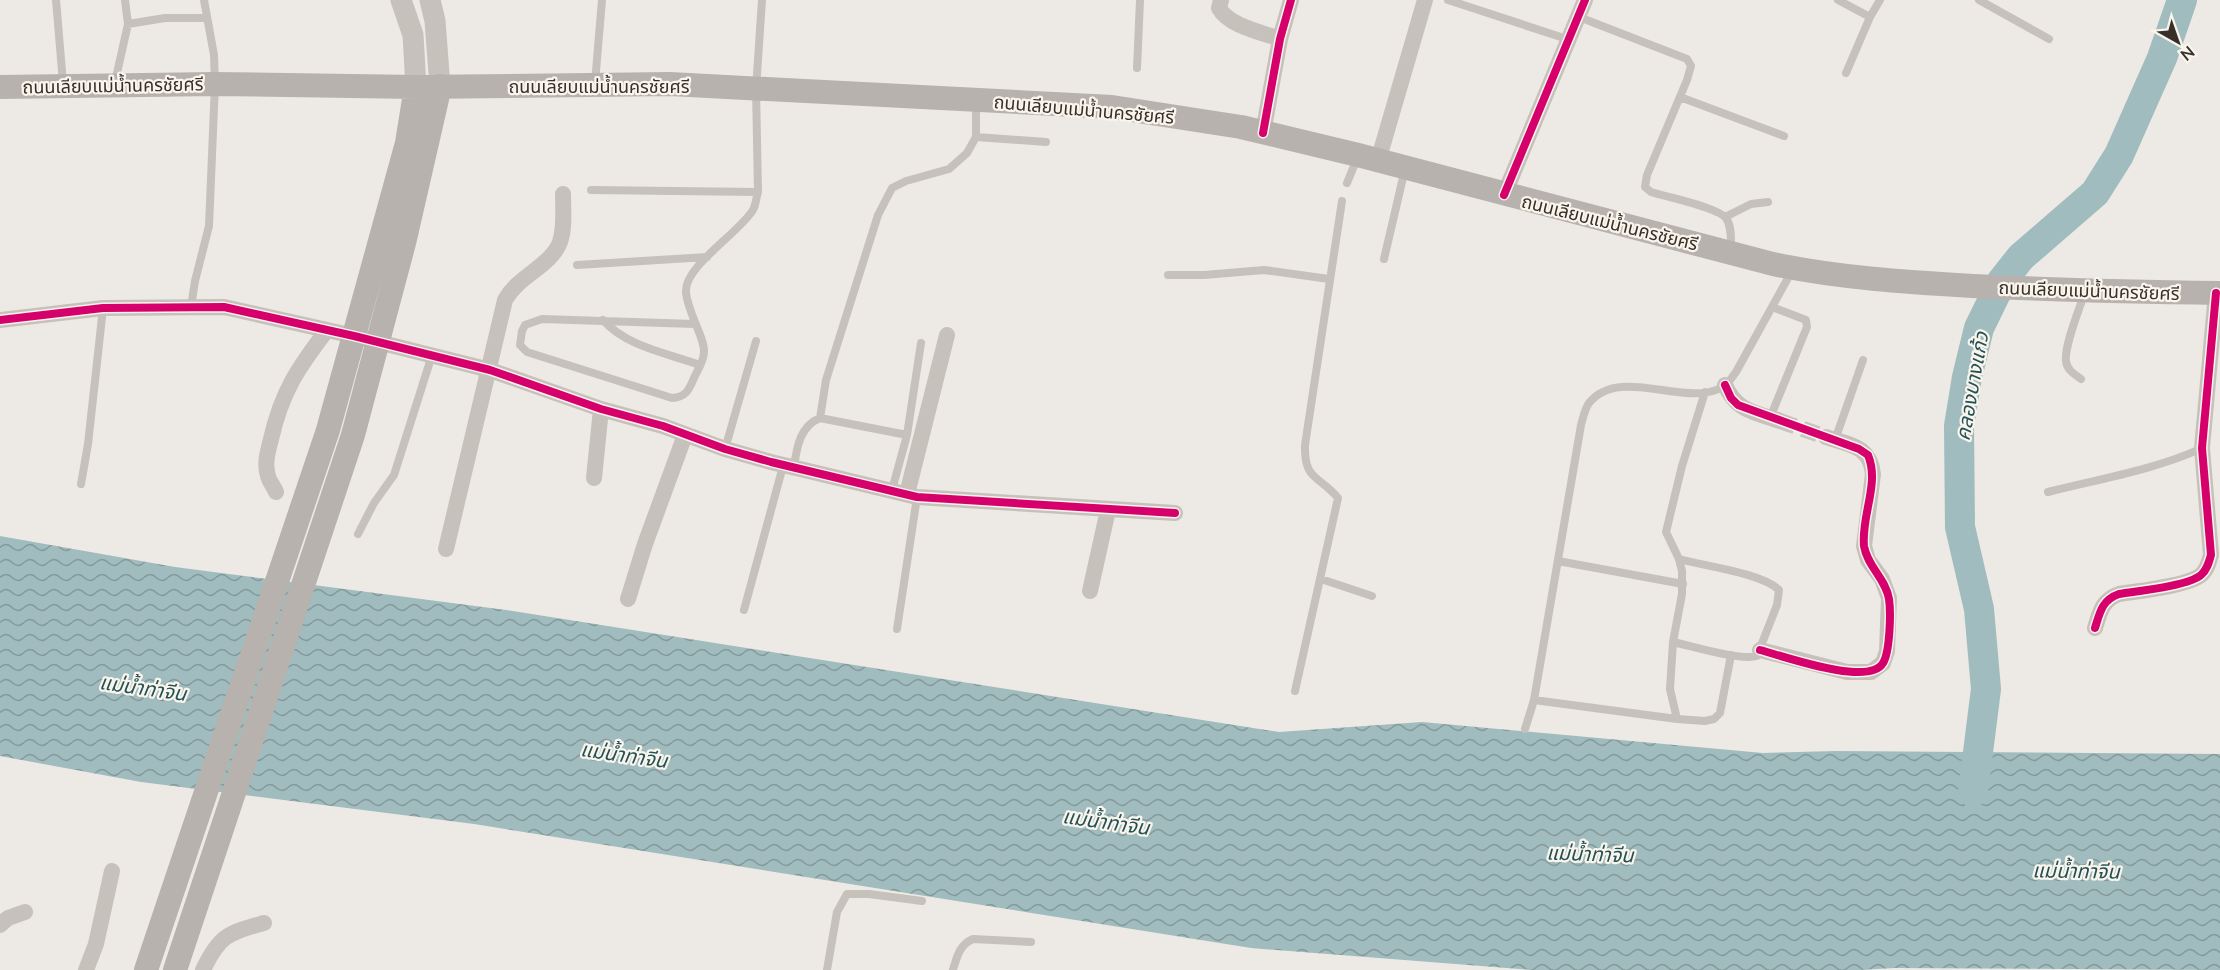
<svg xmlns="http://www.w3.org/2000/svg" width="2220" height="970" font-family="Lato,'Noto Sans Thai',sans-serif">
  <defs>
    <pattern id="water-waves" width="16" height="10" patternUnits="userSpaceOnUse" patternTransform="scale(1.5)"><rect width="16" height="10" fill="#a1bcbe"/><path d="M0 5q4-4 8 0t8 0" fill="none" stroke="#84999b"/></pattern>
  </defs>
  <rect width="100%" height="100%" fill="#ede9e4"/>
  <!-- water -->
  <path fill="url(#water-waves)" d="M0 536 175 567 506 610 1279 732 1422 722 1763 753 1836 751 2220 754V970L1894 968 1860 970H1532L1251 948 474 824 141 782 0 756Z"/>
  <g fill="none" stroke-linecap="round" stroke-linejoin="round">
    <!-- river -->
    <path stroke="#a1bcbe" stroke-width="30" d="M1973 792 1986 689 1979 609 1960 527 1959 426 1967 377 1979 328 2002 281 2021 257 2095 193 2119 155 2162 58 2182 0"/>
    <!-- minor-tunnel -->
    <path stroke="#c9c4bf" stroke-width="16" stroke-dasharray="16 8" stroke-linecap="butt" d="M1780 421 1826 437"/>
    <!-- service -->
    <path stroke="#c7c1bc" stroke-width="8" d="M56 0 63 83
      M1448 0 1570 40
      M1838 0 1870 17 1880 0
      M1979 0 2049 39
      M1579 17 1687 59 1691 66 1687 80 1647 175 1645 187 1651 192C1666 197 1717 207 1726 218 1732 226 1731 241 1731 250
      M128 24 165 18H206
      M1137 68 1140 0
      M1846 73 1870 17
      M115 82 128 24 125 0
      M595 83 602 0
      M1680 97 1784 136
      M976 137 1046 142
      M1347 183 1358 156
      M591 190 758 192
      M1725 217 1751 204 1768 202
      M1384 259 1405 169
      M577 265 707 257
      M1168 275H1204L1264 270 1329 279
      M191 307 195 281 209 226 215 84 214 55 204 0
      M603 320C627 347 667 353 700 365
      M694 324 542 319 525 325 522 331 520 345 527 352 672 398C686 397 689 390 694 378 697 371 704 361 704 352 705 338 686 309 686 291 685 266 739 233 753 210 756 205 756 198 758 192L756 89 762 0
      M2081 379C2074 374 2067 370 2066 361 2064 346 2080 307 2085 292
      M820 418 826 380 878 215 892 188 906 181 949 169 967 153 976 137V101
      M1770 418 1807 327 1806 320 1772 307
      M1835 440 1863 360
      M725 449 756 341
      M794 466C797 447 800 426 820 418L907 435
      M81 484 88 444 103 308
      M892 490 907 435 921 343
      M2048 492C2095 480 2158 469 2202 448
      M358 534 374 503 394 475 432 355
      M1679 559C1704 566 1762 573 1779 590L1777 605 1757 656C1740 661 1692 646 1673 642L1682 594V571L1679 559 1666 532 1682 466 1705 392
      M1558 561 1683 584
      M1321 579 1372 596
      M744 610 783 466
      M897 629 917 497
      M1673 642 1670 689 1677 719
      M1295 691 1338 498C1319 475 1304 481 1305 445L1342 201
      M1534 700 1677 719 1705 721 1714 719 1720 713 1731 655
      M1525 729 1534 700 1581 425C1583 418 1585 408 1589 403 1620 364 1688 410 1724 386 1729 383 1732 377 1736 372L1793 269
      M827 970 837 912 847 894H869L922 901
      M953 970C957 957 959 945 973 939L1031 942"/>
    <!-- minor -->
    <path stroke="#c7c1bc" stroke-width="16" d="M1221 0 1219 8C1229 26 1261 32 1280 39
      M1263 133 1280 39 1291 0
      M1378 161 1425 0
      M1504 195 1585 0
      M0 320 103 308 224 307 354 336 490 370 601 409 663 426 725 449 771 462 917 497 1175 513
      M1725 385C1737 412 1755 412 1780 421
      M594 478 601 409
      M276 492C274 487 269 481 268 476 264 463 268 451 271 439 282 391 298 368 327 330
      M907 494 947 335
      M446 549 505 300C518 276 551 266 560 242 565 227 563 210 563 194
      M1090 591 1108 510
      M628 599 645 544 685 435
      M2095 628C2100 612 2102 600 2119 594 2138 591 2188 586 2201 575 2207 570 2209 562 2211 555L2202 448 2216 293
      M1760 650 1847 672H1871L1883 663 1887 651 1889 598 1882 579 1868 560 1864 546 1873 474C1870 445 1849 445 1826 437
      M0 925 8 918 25 912
      M86 970 96 944 112 871
      M203 970C220 934 229 933 264 923"/>
    <!-- tertiary -->
    <path stroke="#c7c1bc" stroke-width="21" d="M401 0 413 35 416 87
      M430 0 435 21 440 86"/>
    <!-- secondary -->
    <path stroke="#b7b2ad" stroke-width="24" d="M0 87 215 84 416 87 670 84 1112 107 1241 127 1358 155 1773 264C1839 278 1906 282 1973 286 2055 290 2137 292 2220 293
      M146 970 328 430 407 143 416 87
      M175 970 353 435 404 243 440 86"/>
    <defs>
      <path id="cycleway" d="M1263 133 1280 39 1291 0
        M1504 195 1585 0
        M0 320 103 308 224 307 354 336 490 370 601 409 663 426 725 449 771 462 917 497 1175 513
        M1725 385 1731 398 1738 405 1859 449 1868 455C1880 484 1861 515 1864 546 1867 566 1886 579 1889 599 1891 612 1890 652 1883 663 1869 687 1783 656 1760 650
        M2095 628C2100 612 2102 600 2119 594 2138 591 2188 586 2201 575 2207 570 2209 562 2211 555L2202 448 2216 293"/>
    </defs>
    <!-- cycleway casing -->
    <use href="#cycleway" stroke="#f9f4ec" stroke-width="11"/>
    <!-- cycleway -->
    <use href="#cycleway" stroke="#d6006c" stroke-width="8"/>
  </g>
  <g text-anchor="middle" dominant-baseline="central" stroke-width="4.5" stroke-linejoin="round" paint-order="stroke">
    <!-- street labels -->
    <g font-size="18" fill="#372f2a" stroke="#f9f4ec">
      <text transform="translate(113 85) rotate(-1)">ถนนเลียบแม่น้ำนครชัยศรี</text>
      <text x="599" y="86">ถนนเลียบแม่น้ำนครชัยศรี</text>
      <text transform="translate(1084 109) rotate(5)">ถนนเลียบแม่น้ำนครชัยศรี</text>
      <text transform="translate(1610 222) rotate(14)">ถนนเลียบแม่น้ำนครชัยศรี</text>
      <text transform="translate(2089 290) rotate(2)">ถนนเลียบแม่น้ำนครชัยศรี</text>
    </g>
    <!-- water labels -->
    <g font-size="20" font-style="italic" fill="#225156" stroke="#f9f4ec">
      <text transform="translate(1971 386) rotate(-80)">คลองบางแก้ว</text>
      <text transform="translate(143 687) rotate(8)">แม่น้ำท่าจีน</text>
      <text transform="translate(624 754) rotate(8)">แม่น้ำท่าจีน</text>
      <text transform="translate(1106 821) rotate(8)">แม่น้ำท่าจีน</text>
      <text transform="translate(1590 853) rotate(2)">แม่น้ำท่าจีน</text>
      <text transform="translate(2076 870) rotate(1)">แม่น้ำท่าจีน</text>
    </g>
  </g>
  <!-- north arrow -->
  <g transform="translate(2178 42) rotate(140)" stroke="#f9f4ec" stroke-width="4.5" paint-order="stroke">
  <path d="M0-4.5L10 22L0 15L-10 22Z" fill="#372f2a"/>
  <text y="-9" font-size="16" font-weight="bold" text-anchor="middle" fill="#372f2a">N</text>
  </g>
</svg>
